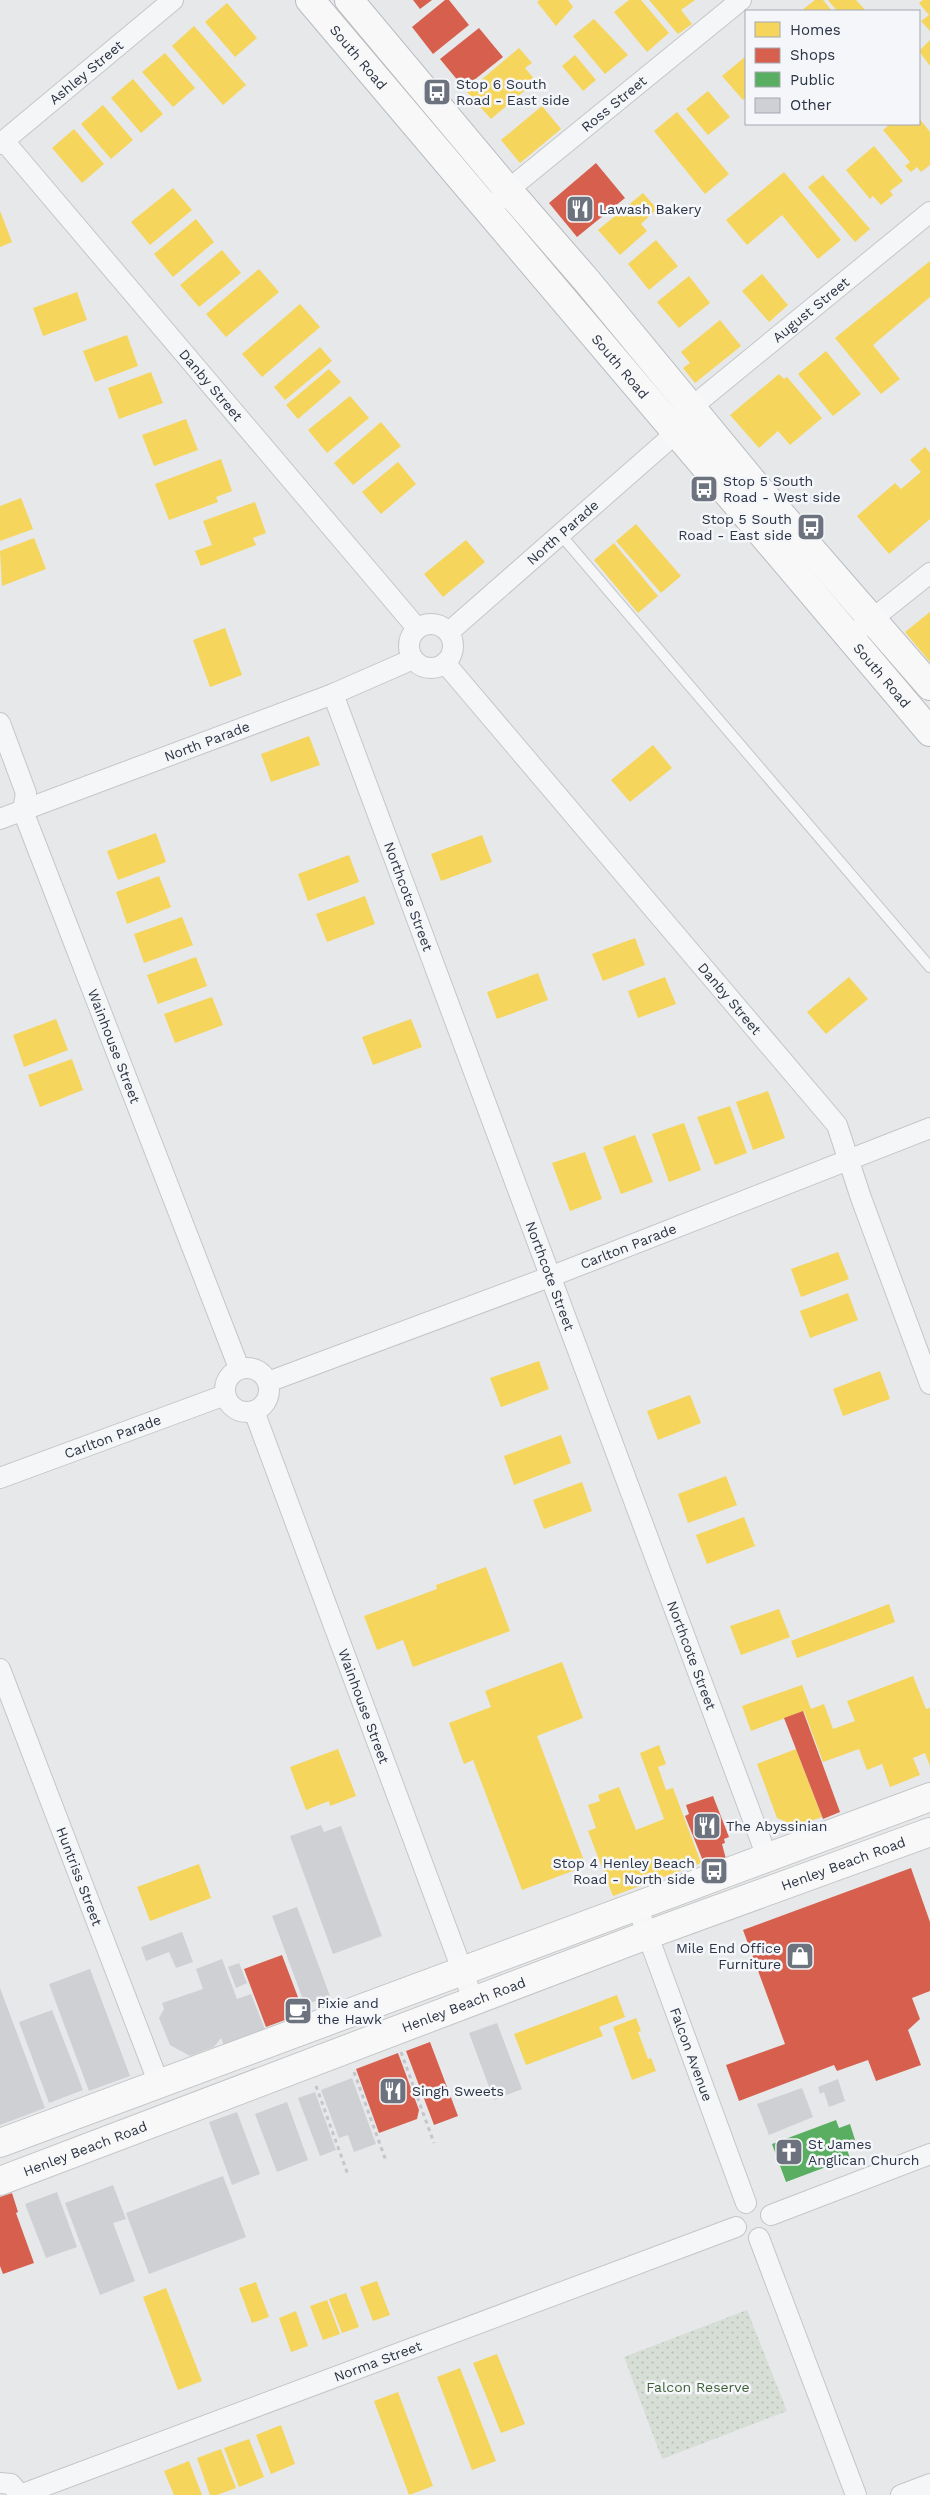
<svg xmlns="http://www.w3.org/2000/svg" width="930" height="2495" font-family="'Work Sans',sans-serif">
  <defs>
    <pattern id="park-dots" width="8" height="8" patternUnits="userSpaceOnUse" patternTransform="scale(1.25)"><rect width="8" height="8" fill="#d6ded6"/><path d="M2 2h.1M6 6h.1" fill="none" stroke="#b8bfb9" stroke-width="1.8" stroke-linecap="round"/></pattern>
  </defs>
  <rect width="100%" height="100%" fill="#e6e8ea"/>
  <!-- park -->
  <path fill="url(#park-dots)" d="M747 2310 787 2411 662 2459 624 2357Z"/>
  <!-- homes -->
  <path fill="#f6d55c" d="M540 0H568L573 7 556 26 537 2Z
    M629 0H641L669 33 647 52 614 12Z
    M649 0H695L681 10 692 24 678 34Z
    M815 0H823L832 11H801Z
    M828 0H856L866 11H837Z
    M923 0H930V31L921 21 929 15 919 3Z
    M227 3 257 38 235 57 205 22Z
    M594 19 628 55 605 74 573 36Z
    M194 26 246 85 223 105 172 46Z
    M930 40V66L919 51Z
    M519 48 532 63 525 68 536 81 491 119 467 92Z
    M165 53 195 88 173 107 142 72Z
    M575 55 596 80 583 91 562 66Z
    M746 56V97L743 100 722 76Z
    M133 79 163 114 141 133 111 98Z
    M708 91 730 117 708 135 686 109Z
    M103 105 133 140 111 159 81 124Z
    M542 106 561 129 520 163 501 140Z
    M677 112 729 174 705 194 654 131Z
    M919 118 930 132V165L921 172 917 167 911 172 905 166 910 162 883 130 888 126 886 124H919Z
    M74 129 104 164 82 183 52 148Z
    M874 146 903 181 890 191 893 195 881 205 873 196 870 199 846 170Z
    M784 172 841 240 818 259 782 215 747 245 726 220Z
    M823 175 870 229 855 242 808 187Z
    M173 188 192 210 150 245 131 222Z
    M643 193 657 209 641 224 647 231 620 255 598 230Z
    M0 211 12 242 0 247Z
    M196 219 214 242 173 277 154 254Z
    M656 240 678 266 649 290 628 264Z
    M222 250 241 273 199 307 180 285Z
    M930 261V297L873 345 900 379 881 394 835 338Z
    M259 269 279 292 226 337 206 314Z
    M762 274 788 305 769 322 742 291Z
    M689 276 710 303 679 328 657 302Z
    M77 292 87 320 43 336 33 308Z
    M300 304 320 327 262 377 242 354Z
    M720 320 741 346 695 383 683 368 690 363 681 352Z
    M127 335 138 366 95 382 83 351Z
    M320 347 332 361 285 400 274 387Z
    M826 351 861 394 833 416 798 374Z
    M329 369 341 382 298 419 286 405Z
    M151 372 163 403 119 419 108 388Z
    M779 374 784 379 787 377 822 418 790 445 778 431 759 448 730 415Z
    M350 396 369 418 327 453 308 430Z
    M186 419 198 450 154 466 142 435Z
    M381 422 401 446 353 485 334 463Z
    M925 447 930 453V519L889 554 857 516 895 483 901 489 921 472 910 460Z
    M221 459 232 491 216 497 218 502 169 520 155 484Z
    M398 462 416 484 381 514 362 492Z
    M21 498 33 529 0 541V506Z
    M255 502 266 533 253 538 256 545 201 566 195 551 212 545 203 521Z
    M636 524 681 576 661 593 616 541Z
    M34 538 46 569 2 586 0 551Z
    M466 540 485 562 443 597 424 574Z
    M614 543 658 596 638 613 594 560Z
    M930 612V662L905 632Z
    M225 628 242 675 210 687 193 640Z
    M309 736 320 765 271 782 261 754Z
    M653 745 672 768 630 802 611 780Z
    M156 833 166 862 118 880 107 851Z
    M482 835 492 862 441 881 431 854Z
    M349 855 359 882 308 901 298 874Z
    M159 876 171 907 127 924 116 892Z
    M365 896 375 924 327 942 316 914Z
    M182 917 193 945 144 963 134 934Z
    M635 938 645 965 603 981 592 954Z
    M196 957 207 986 158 1004 147 975Z
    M538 973 548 1000 497 1019 487 992Z
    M665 977 676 1004 638 1018 628 991Z
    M849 977 868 999 826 1034 807 1012Z
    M212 997 223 1025 175 1043 164 1014Z
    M56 1019 68 1050 24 1067 13 1035Z
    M411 1019 422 1047 373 1065 362 1037Z
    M72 1059 83 1090 40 1107 28 1075Z
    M768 1091 785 1138 753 1150 736 1102Z
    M730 1106 747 1153 715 1165 697 1117Z
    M684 1123 701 1170 669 1182 652 1134Z
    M635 1135 653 1182 621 1194 603 1147Z
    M585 1152 602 1199 570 1211 552 1163Z
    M838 1252 849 1279 801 1297 791 1269Z
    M848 1293 858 1320 810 1338 800 1311Z
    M539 1361 549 1389 501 1407 490 1378Z
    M880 1371 890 1399 843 1416 833 1389Z
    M690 1395 701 1423 658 1440 647 1411Z
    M561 1435 571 1463 514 1485 504 1456Z
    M726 1476 737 1505 688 1523 678 1494Z
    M582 1482 592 1511 544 1529 533 1500Z
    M744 1517 755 1546 707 1564 696 1535Z
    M486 1567 510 1631 413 1667 403 1640 377 1650 364 1616 437 1589 436 1585Z
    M889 1604 895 1622 797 1658 791 1641Z
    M779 1609 790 1637 741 1655 730 1626Z
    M562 1662 583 1718 537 1736 586 1866 522 1890 473 1760 464 1764 449 1723 491 1707 485 1691Z
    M913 1676 926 1709 930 1708V1766L925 1753 913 1758 920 1775 890 1787 882 1764 867 1770 859 1749 823 1762 804 1711 751 1731 742 1706 802 1685 811 1709 824 1704 833 1729 855 1721 847 1701Z
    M659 1745 666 1764 658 1767 666 1790 673 1788 701 1863 613 1896 588 1831 596 1828 588 1805 600 1801 598 1795 619 1787 636 1830 664 1819 640 1753Z
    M338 1749 356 1796 330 1806 329 1801 306 1810 290 1767Z
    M796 1749 822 1817 796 1826 777 1818 757 1764Z
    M199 1864 211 1898 150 1921 137 1887Z
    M617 1995 625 2017 599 2027 603 2036 526 2065 514 2034Z
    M636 2018 641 2031 638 2032 648 2059 651 2058 656 2071 632 2080 613 2027Z
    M377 2281 390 2315 373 2321 360 2287Z
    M256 2282 269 2317 252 2323 239 2288Z
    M166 2288 202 2381 178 2390 143 2297Z
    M346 2293 359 2327 342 2333 329 2299Z
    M327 2300 340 2334 323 2340 310 2306Z
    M296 2311 308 2346 291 2352 279 2318Z
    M497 2354 525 2424 501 2433 473 2363Z
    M460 2368 496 2461 472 2470 437 2377Z
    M398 2392 433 2486 409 2495 374 2401Z
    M281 2425 295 2464 271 2474 256 2435Z
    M249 2439 264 2477 239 2487 224 2448Z
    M221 2449 236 2488 217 2495H210L197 2458Z
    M189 2461 202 2495H174L164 2471Z"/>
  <!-- shops -->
  <path fill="#d6604d" d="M413 0H432L420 9Z
    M445 0H449L469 25 433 54 412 27Z
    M479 28 503 57 464 88 440 59Z
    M596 163 625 198 577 237 549 203Z
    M803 1711 840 1812 823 1819 784 1718Z
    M713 1796 729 1837 724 1839 725 1843 722 1844 726 1859 705 1866 685 1816 689 1814 686 1805Z
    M911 1868 930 1922V1991L912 1998 920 2019 908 2030 921 2065 876 2081 868 2060 837 2071 834 2065 739 2101 726 2065 785 2044 743 1930Z
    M282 1955 304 2013 266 2027 244 1969Z
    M430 2042 458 2116 434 2125 406 2051Z
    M398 2053 419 2110 417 2119 379 2133 356 2069Z
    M12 2193 18 2212 16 2213 34 2263 3 2274 0 2266V2197Z"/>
  <!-- public -->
  <path fill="#5aae61" d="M836 2120 839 2128 850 2124 856 2143 846 2147 850 2158 786 2182 772 2144Z"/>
  <!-- building -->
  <path fill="#ced0d3" d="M321 1825 324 1832 341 1826 382 1936 333 1954 290 1836Z
    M297 1907 330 1996 305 2005 272 1916Z
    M182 1932 193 1962 176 1968 169 1952 146 1961 141 1947Z
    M222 1959 237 1999 251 1994 268 2037 227 2053 221 2038 214 2047 190 2056 170 2045 159 2018 164 2009 162 2003 203 1989 196 1969Z
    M239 1963 247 1983 236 1988 228 1967Z
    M90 1969 130 2076 89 2091 49 1984Z
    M0 1988 45 2108 0 2125Z
    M52 2010 83 2090 49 2103 19 2022Z
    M497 2023 522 2089 494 2100 469 2033Z
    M352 2078 376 2144 354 2152 348 2135 339 2138 321 2090Z
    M838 2079 845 2101 829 2107 824 2092 820 2094 818 2087Z
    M802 2088 813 2117 769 2135 757 2104Z
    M315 2092 336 2150 320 2156 298 2098Z
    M287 2102 308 2160 277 2172 255 2114Z
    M237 2112 260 2174 232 2185 209 2122Z
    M223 2176 246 2237 149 2274 126 2213Z
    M113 2185 126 2219 113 2223 135 2281 100 2295 65 2203Z
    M57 2192 77 2247 46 2258 25 2204Z"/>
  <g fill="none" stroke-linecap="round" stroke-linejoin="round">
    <defs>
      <path id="lane" d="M560 534 930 967"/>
      <g id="street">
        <path id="s1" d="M4 141 417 628"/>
        <path id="s2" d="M0 144 173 0"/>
        <path id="s3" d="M489 210 508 190 741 0"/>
        <circle cx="431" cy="646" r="22"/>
        <path d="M861 628 930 573"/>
        <path id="s4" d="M449 632 677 432 693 406 930 212"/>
        <path id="s5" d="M445 663 837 1125 861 1198 930 1384"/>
        <path id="s6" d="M333 694 767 1857"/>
        <path id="s7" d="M0 723 26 793 23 811 239 1368"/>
        <path id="s8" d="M0 819 333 694 413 659"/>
        <circle cx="247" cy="1390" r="22"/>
        <path id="s9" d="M268 1382 552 1276 930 1128"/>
        <path id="s10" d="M254 1411 474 2002"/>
        <path id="s11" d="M0 1478 225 1395"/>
        <path id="s12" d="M0 1669 159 2084"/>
        <path id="s13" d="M637 1906 746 2203"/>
        <path d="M771 2215 930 2154"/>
        <path d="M759 2238 856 2495"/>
        <path d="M0 2483 11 2484 20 2495"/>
        <path id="s14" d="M20 2495 736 2227"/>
        <path d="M901 2495 930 2484"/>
      </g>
      <g id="secondary">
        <path d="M0 2143 930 1797"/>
        <path id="s15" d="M0 2181 647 1935 930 1832"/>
      </g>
      <g id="highway">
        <path id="s16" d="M310 0 930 732"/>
        <path d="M349 0 508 190 587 281 757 487 930 686"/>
      </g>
    </defs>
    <!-- lane casing -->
    <use href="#lane" stroke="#c4c6c8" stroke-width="12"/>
    <!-- street casing -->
    <use href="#street" stroke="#c4c6c8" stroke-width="22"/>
    <!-- secondary casing -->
    <use href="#secondary" stroke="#c4c6c8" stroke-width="30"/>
    <!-- highway casing -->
    <use href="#highway" stroke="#b8bbbf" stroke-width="30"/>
    <!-- path -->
    <path stroke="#c5c6ca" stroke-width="3" stroke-dasharray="4 4" stroke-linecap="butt" d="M401 2052 434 2143
      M354 2072 386 2161
      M316 2086 348 2175"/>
    <!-- lane -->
    <use href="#lane" stroke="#f5f6f7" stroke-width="10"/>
    <!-- street -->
    <use href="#street" stroke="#f5f6f7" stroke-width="20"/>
    <!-- secondary -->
    <use href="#secondary" stroke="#f8f8f8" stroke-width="28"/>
    <!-- highway -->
    <use href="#highway" stroke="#f8f8f8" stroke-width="28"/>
  </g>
  <!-- icons -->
  <defs>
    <symbol id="bus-square" viewBox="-11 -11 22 22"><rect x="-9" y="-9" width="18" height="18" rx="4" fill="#6c737f" stroke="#f4f6f9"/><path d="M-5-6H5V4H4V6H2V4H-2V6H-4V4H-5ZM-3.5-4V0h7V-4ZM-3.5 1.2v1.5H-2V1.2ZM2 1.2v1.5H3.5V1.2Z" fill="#fff"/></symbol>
    <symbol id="restaurant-square" viewBox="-11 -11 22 22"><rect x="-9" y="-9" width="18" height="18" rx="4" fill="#6c737f" stroke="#f4f6f9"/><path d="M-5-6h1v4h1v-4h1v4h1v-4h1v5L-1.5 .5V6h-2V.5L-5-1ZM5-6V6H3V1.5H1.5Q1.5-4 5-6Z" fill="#fff"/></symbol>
    <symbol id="shop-square" viewBox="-11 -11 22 22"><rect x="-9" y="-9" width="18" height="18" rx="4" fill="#6c737f" stroke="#f4f6f9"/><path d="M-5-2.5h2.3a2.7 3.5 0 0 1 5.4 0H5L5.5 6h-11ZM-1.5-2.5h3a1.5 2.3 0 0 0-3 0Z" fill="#fff"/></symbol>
    <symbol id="cafe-square" viewBox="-11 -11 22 22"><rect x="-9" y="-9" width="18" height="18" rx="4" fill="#6c737f" stroke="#f4f6f9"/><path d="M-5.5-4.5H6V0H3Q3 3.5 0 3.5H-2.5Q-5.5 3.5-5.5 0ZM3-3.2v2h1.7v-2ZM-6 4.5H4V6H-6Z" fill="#fff"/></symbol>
    <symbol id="church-square" viewBox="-11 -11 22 22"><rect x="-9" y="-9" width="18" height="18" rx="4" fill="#6c737f" stroke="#f4f6f9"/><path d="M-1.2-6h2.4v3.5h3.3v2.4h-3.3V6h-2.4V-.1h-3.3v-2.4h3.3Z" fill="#fff"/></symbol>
  </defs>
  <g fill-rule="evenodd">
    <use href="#bus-square" x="421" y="76" width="32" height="32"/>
    <use href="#restaurant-square" x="564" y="193" width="32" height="32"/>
    <use href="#bus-square" x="688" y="473" width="32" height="32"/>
    <use href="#bus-square" x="795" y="511" width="32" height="32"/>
    <use href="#restaurant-square" x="691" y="1810" width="32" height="32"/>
    <use href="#bus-square" x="698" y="1855" width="32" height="32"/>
    <use href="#shop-square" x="784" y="1940" width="32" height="32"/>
    <use href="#cafe-square" x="282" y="1995" width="32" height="32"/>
    <use href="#restaurant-square" x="377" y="2075" width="32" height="32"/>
    <use href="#church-square" x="773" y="2136" width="32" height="32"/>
  </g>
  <g text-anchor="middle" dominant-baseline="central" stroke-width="5" stroke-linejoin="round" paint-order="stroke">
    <!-- street labels -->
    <g font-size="14" fill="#2b3445" stroke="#f4f6f9">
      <text stroke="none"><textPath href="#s16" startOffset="75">South Road</textPath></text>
      <text stroke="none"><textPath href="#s2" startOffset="112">Ashley Street</textPath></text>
      <text stroke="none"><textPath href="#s3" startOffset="164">Ross Street</textPath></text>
      <text stroke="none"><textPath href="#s4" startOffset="486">August Street</textPath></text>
      <text stroke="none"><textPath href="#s16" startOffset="480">South Road</textPath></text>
      <text stroke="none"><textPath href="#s1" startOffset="320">Danby Street</textPath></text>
      <text stroke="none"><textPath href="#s4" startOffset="151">North Parade</textPath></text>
      <text stroke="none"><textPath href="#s16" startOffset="885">South Road</textPath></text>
      <text stroke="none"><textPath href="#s8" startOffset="221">North Parade</textPath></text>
      <text stroke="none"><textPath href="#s6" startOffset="216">Northcote Street</textPath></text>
      <text stroke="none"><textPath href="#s5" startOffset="440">Danby Street</textPath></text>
      <text stroke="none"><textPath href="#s7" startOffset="345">Wainhouse Street</textPath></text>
      <text stroke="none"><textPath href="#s9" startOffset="385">Carlton Parade</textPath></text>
      <text stroke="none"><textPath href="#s6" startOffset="621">Northcote Street</textPath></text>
      <text stroke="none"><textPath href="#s11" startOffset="120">Carlton Parade</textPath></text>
      <text stroke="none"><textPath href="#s6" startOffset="1026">Northcote Street</textPath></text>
      <text stroke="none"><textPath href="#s10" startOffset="315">Wainhouse Street</textPath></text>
      <text stroke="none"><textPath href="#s15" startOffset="901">Henley Beach Road</textPath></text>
      <text stroke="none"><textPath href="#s12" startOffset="222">Huntriss Street</textPath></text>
      <text stroke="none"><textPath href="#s15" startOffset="496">Henley Beach Road</textPath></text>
      <text stroke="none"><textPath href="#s13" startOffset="158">Falcon Avenue</textPath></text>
      <text stroke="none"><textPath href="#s15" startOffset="91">Henley Beach Road</textPath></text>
      <text stroke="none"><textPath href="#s14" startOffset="382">Norma Street</textPath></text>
    </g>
    <!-- poi labels -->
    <g font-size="14" fill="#2b3445" stroke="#f4f6f9" text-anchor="start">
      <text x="456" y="84">Stop 6 South<tspan x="456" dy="16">Road - East side</tspan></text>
      <text x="599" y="209">Lawash Bakery</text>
      <text x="723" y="481">Stop 5 South<tspan x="723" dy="16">Road - West side</tspan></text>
      <text x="792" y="519" text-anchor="end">Stop 5 South<tspan x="792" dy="16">Road - East side</tspan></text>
      <text x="726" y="1826">The Abyssinian</text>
      <text x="695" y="1863" text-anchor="end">Stop 4 Henley Beach<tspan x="695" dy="16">Road - North side</tspan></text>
      <text x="781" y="1948" text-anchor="end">Mile End Office<tspan x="781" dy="16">Furniture</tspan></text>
      <text x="317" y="2003">Pixie and<tspan x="317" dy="16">the Hawk</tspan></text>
      <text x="412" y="2091">Singh Sweets</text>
      <text x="808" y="2144">St James<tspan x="808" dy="16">Anglican Church</tspan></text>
    </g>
    <!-- park labels -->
    <g font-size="14" fill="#3f6138" stroke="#f4f6f9">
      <text x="698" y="2387">Falcon Reserve</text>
    </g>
  </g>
  <!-- legend -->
  <rect x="745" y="10" width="175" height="115" fill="#f4f6f9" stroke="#a4a8b1"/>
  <rect x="755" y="22" width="25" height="15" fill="#f6d55c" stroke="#a4a8b1"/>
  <text x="790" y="35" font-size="15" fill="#2b3445">Homes</text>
  <rect x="755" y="48" width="25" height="15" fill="#d6604d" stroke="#a4a8b1"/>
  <text x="790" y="60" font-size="15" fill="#2b3445">Shops</text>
  <rect x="755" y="72" width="25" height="15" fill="#5aae61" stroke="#a4a8b1"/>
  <text x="790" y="85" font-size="15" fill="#2b3445">Public</text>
  <rect x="755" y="98" width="25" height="15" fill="#ced0d3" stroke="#a4a8b1"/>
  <text x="790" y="110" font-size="15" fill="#2b3445">Other</text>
</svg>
